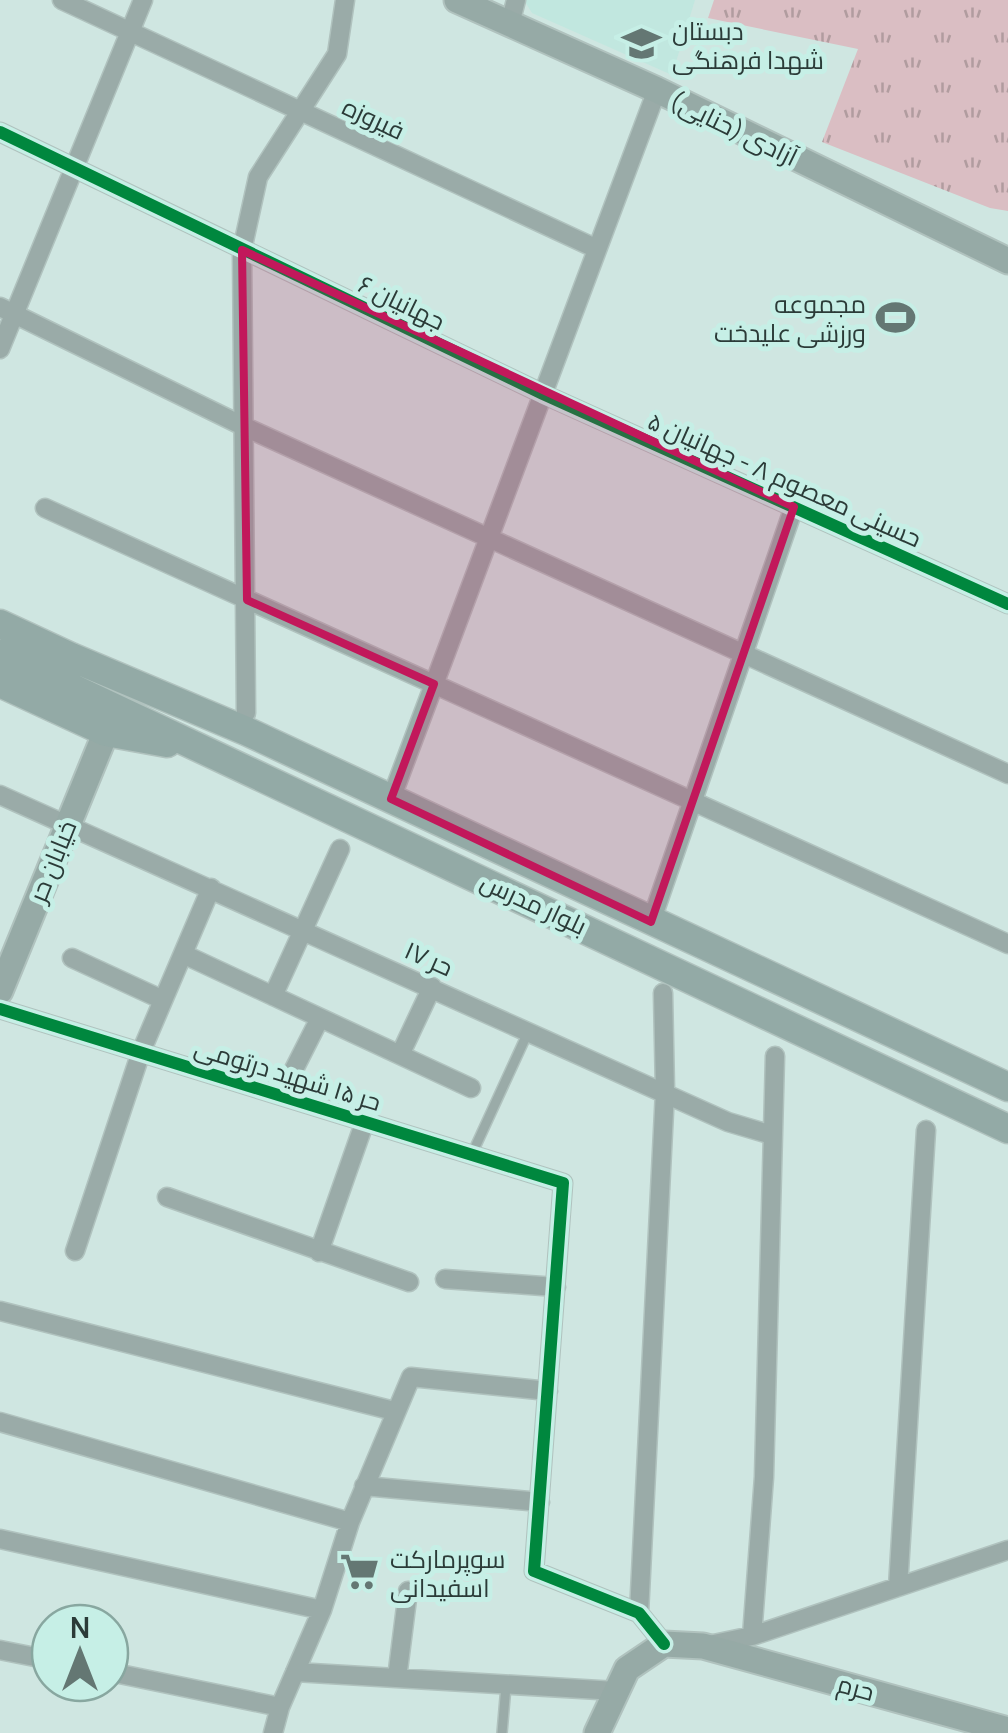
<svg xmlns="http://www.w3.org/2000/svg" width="1008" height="1733" font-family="Manrope,Cairo,sans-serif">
  <defs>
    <pattern id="park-tufts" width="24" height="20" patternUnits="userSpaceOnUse" patternTransform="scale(2.5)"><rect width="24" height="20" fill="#dabec3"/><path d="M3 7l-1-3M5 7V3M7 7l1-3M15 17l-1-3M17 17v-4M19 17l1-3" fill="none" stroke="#b19c9f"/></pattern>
  </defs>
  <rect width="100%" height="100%" fill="#cfe6e1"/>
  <!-- built -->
  <path fill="#c1e7df" d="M524 0H695L672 75 532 13Z"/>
  <!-- park -->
  <path fill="url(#park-tufts)" d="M714 0H1008V211L990 208 822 142 858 49 708 18Z"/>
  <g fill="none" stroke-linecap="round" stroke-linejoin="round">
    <defs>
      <path id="lane" d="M472 1154 529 1030
        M502 1733 506 1686"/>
      <path id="street" d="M62 0 597 249
        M510 24 516 0
        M0 132 543 394 1008 604
        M0 307 245 427 1008 774
        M0 349 143 0
        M45 508 1008 944
        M246 713 242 250 258 177 337 54 345 0
        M0 795 728 1122 772 1135
        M391 799 657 90
        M651 922 794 507
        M183 954 471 1088
        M72 958 163 1000
        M273 996 340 849
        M0 1009 563 1183 534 1571 639 1613 664 1644
        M400 1055 432 987
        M281 1095 320 1018
        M167 1197 409 1282
        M75 1251 141 1052 211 888
        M319 1252 365 1121
        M445 1279 556 1287
        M0 1311 394 1411
        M0 1422 350 1522
        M364 1486 540 1502
        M0 1539 322 1610
        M898 1587 926 1130
        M639 1613 665 1091 663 993
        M752 1636 764 1477 775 1056
        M709 1645 752 1636 1008 1550
        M0 1650 50 1660
        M110 1672 280 1707
        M295 1672 616 1691
        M397 1678 408 1591
        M273 1733 280 1707 322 1610 350 1522 411 1377 548 1391"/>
      <path id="secondary" d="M457 0 657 90 1008 261
        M0 991 106 732
        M597 1733 627 1669 664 1644 703 1646 1008 1730"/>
      <path id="primary" d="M0 624 71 657 246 731 1008 1087
        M0 654 1008 1129
        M0 683 106 732 167 743"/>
    </defs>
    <!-- lane casing -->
    <use href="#lane" stroke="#b0c2be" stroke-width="12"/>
    <!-- street casing -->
    <use href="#street" stroke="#b0c2be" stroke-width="21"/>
    <!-- secondary casing -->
    <use href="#secondary" stroke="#b0c2be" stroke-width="29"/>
    <!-- primary casing -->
    <use href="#primary" stroke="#b0c2be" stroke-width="31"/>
    <!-- lane -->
    <use href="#lane" stroke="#9aaba8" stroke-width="9"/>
    <!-- street -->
    <use href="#street" stroke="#9aaba8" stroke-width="18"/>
    <!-- secondary -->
    <use href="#secondary" stroke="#96aaa6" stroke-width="25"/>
    <!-- primary -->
    <use href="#primary" stroke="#93aaa6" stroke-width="28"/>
    <defs>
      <path id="cycleway" d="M0 132 543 394 1008 604
        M0 1009 563 1183 534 1571 639 1613 664 1644"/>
    </defs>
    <!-- cycleway casing -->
    <use href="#cycleway" stroke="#c6efe6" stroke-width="19"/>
    <!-- cycleway -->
    <use href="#cycleway" stroke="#00873e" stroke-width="12"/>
  </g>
  <!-- marked area -->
  <path fill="#c2185b" fill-opacity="0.2" stroke="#c2185b" stroke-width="8" stroke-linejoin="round" d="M242 250 794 507 651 922 391 799 434 684 247 600Z"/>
  <!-- icons -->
  <defs>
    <symbol id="school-bare" viewBox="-9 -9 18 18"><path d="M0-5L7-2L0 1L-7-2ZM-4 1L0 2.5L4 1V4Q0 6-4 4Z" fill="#647773" stroke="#c6efe6" stroke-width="2.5" paint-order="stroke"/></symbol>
    <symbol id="stadium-bare" viewBox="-9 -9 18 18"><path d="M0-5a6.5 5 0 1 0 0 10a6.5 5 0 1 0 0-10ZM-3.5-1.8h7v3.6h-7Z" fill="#647773" stroke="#c6efe6" stroke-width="2.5" paint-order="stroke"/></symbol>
    <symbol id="supermarket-bare" viewBox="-9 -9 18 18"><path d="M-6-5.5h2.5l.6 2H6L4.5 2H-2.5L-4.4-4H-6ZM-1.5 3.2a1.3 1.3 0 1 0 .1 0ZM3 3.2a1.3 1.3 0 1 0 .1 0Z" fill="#647773" stroke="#c6efe6" stroke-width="2.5" paint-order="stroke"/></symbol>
  </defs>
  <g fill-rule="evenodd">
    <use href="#school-bare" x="614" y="16" width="55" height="55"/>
    <use href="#stadium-bare" x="868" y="290" width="55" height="55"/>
    <use href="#supermarket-bare" x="332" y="1544" width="55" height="55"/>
  </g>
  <g text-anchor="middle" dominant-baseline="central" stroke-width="10" stroke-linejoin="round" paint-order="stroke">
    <!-- poi labels -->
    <g font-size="25" fill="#2b3b38" stroke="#c6efe6" text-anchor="start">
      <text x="672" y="30">دبستان<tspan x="672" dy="29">شهدا فرهنگی</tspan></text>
      <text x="866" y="303" text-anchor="end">مجموعه<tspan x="866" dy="29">ورزشی علیدخت</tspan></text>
      <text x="390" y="1558">سوپرمارکت<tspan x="390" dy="29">اسفیدانی</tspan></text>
    </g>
    <!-- street labels -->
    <g font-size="25" fill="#2b3b38" stroke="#c6efe6">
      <text transform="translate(374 118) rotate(25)">فیروزه</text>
      <text transform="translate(734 128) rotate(26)">آزادی (حنایی)</text>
      <text transform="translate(402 302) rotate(26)">جهانیان ۶</text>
      <text transform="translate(785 479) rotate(24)">حسینی معصوم ۸ - جهانیان ۵</text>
      <text transform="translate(52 861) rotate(-68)">خیابان حر</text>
      <text transform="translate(534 903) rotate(25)">بلوار مدرس</text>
      <text transform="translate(429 958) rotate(24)">حر ۱۷</text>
      <text transform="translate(288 1074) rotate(17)">حر ۱۵ شهید درتومی</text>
      <text transform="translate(856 1687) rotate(15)">حرم</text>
    </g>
  </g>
  <!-- north arrow -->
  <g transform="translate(80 1653)"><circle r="48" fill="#c6efe6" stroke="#88a7a0" stroke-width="2.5"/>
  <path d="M0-8L18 38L0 25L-18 38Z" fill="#647773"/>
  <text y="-15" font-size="28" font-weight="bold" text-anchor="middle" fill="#2b3b38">N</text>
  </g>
</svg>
